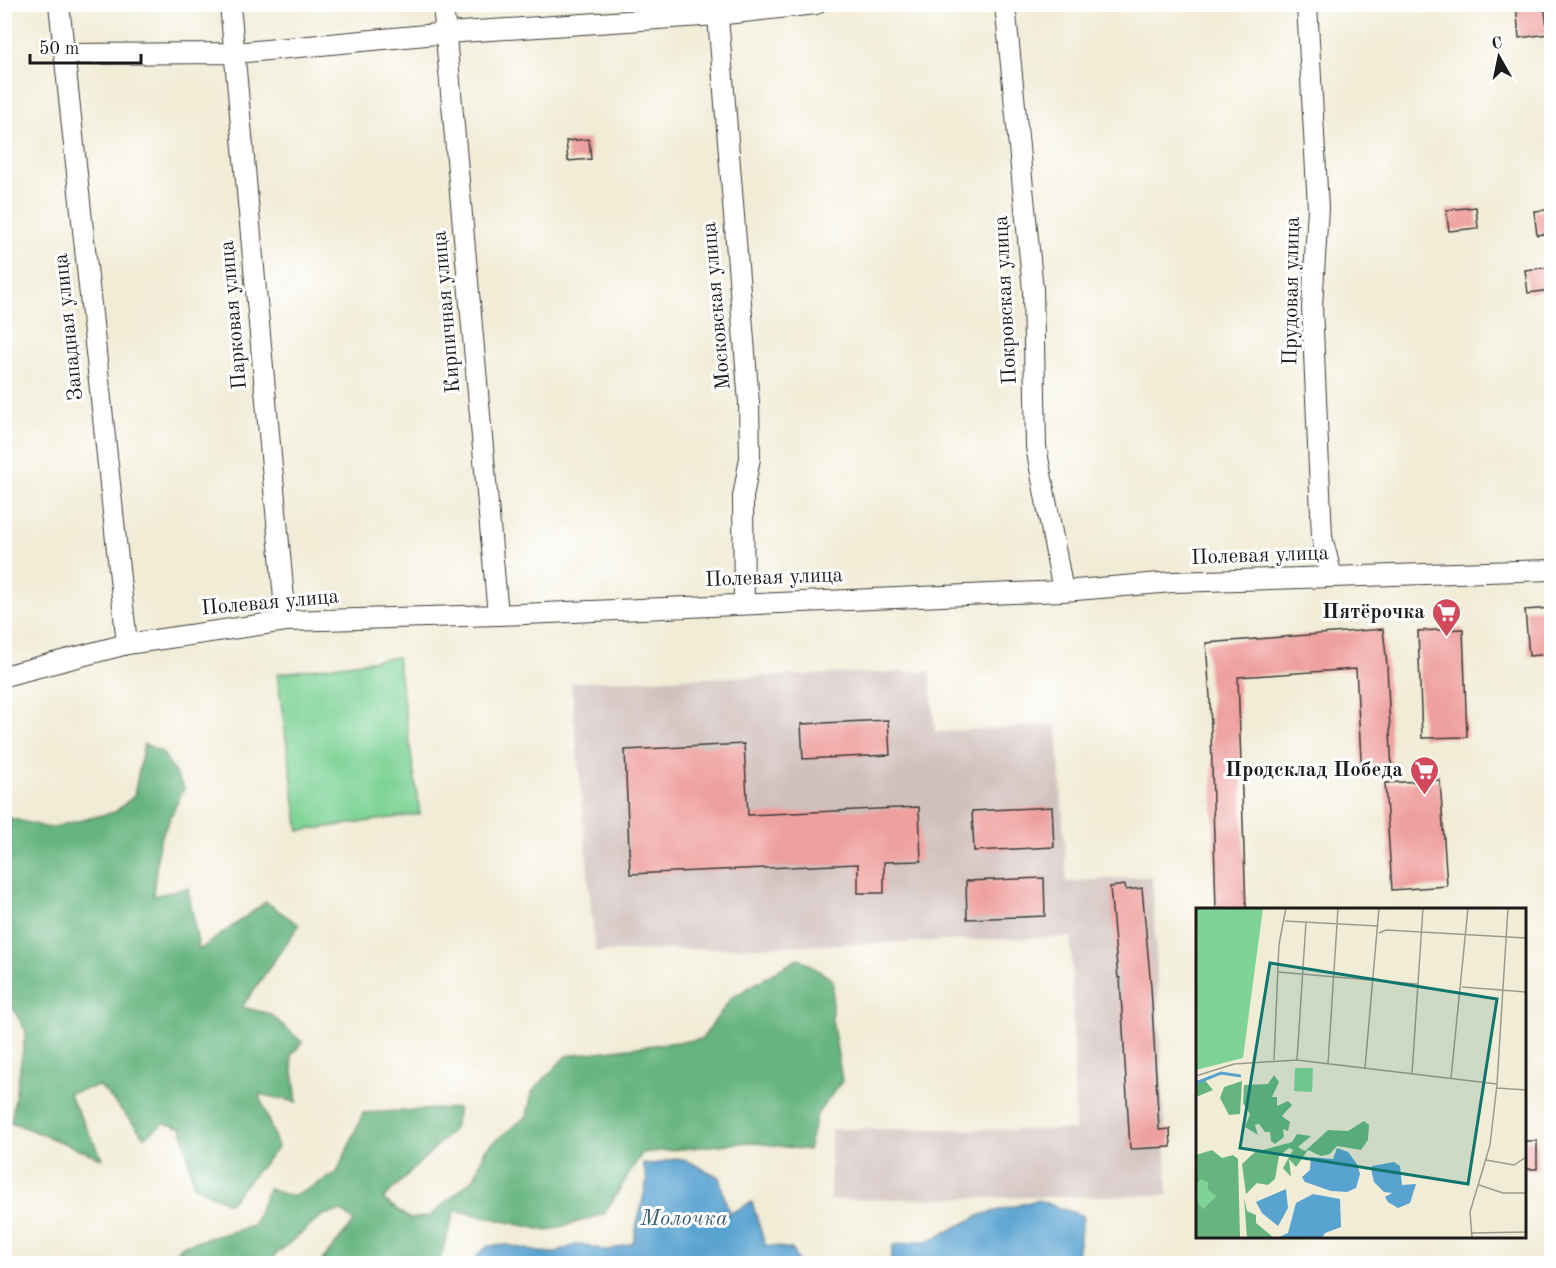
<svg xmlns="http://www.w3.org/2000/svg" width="1556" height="1268" font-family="'Old Standard TT',serif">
  <rect width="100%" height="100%" fill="#fff"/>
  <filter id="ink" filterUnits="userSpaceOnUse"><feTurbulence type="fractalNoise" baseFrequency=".0167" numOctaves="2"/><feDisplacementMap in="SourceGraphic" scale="12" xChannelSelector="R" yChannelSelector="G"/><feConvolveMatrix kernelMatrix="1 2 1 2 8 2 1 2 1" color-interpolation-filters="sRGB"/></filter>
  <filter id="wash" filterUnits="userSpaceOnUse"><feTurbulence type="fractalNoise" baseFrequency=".008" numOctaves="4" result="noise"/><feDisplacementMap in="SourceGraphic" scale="24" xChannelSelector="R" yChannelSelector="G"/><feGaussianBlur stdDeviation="1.35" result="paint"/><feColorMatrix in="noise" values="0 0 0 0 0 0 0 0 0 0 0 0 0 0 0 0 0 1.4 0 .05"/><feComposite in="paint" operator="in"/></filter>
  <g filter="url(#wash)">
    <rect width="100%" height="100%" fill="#f1ecd6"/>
    <!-- industrial -->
    <path fill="#d0c0bc" d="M930 671 935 732 1057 725 1067 882 1152 876 1168 1195 830 1200 831 1129 1075 1130 1071 937 595 952 571 682Z"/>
    <!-- green -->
    <path fill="#7ed396" stroke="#4d7859" stroke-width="1.5" d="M397 657 420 814 299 831 277 674Z"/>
    <!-- forest -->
    <path fill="#66b57f" stroke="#41684e" stroke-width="1.5" d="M144 744 162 752 184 788 159 842 153 896 188 888 199 950 266 902 299 925 242 1007 270 1014 302 1042 291 1056 297 1102 259 1094 278 1147 229 1203 194 1187 182 1128 164 1123 145 1137 100 1086 68 1093 103 1159 11 1122 26 1031 5 995V817L49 828 115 812 134 796Z
      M799 958 833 980 832 1019 842 1081 817 1114 808 1150 749 1142 642 1153 604 1214 548 1231 455 1210 439 1263H320L354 1222 342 1211 323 1215 274 1256 272 1263H163L184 1245 253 1226 268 1189 293 1197 337 1173 363 1113 458 1108 454 1129 383 1199 410 1219 430 1216 474 1178 486 1148 527 1116 532 1092 566 1056 702 1039 731 998Z"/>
    <!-- water -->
    <path fill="#58a3d0" stroke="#3a6076" stroke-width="1.5" d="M677 1158 688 1161 719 1177 729 1214 752 1202 765 1245 791 1249 799 1263H475L478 1254 488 1246 508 1245 539 1252 555 1253 575 1245H586L606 1251 633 1243 647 1181 643 1163 654 1164Z
      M1037 1200 1083 1216 1076 1263H890L893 1245 928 1241 981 1215Z"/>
    <g id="blocks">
      <!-- building -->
      <path fill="#eea09e" d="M1516 4H1544L1548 34 1519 38Z
        M589 139 591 159 568 161 566 141Z
        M1476 207 1478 228 1449 231 1446 210Z
        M1547 210 1548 217H1551V233L1537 235 1534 211Z
        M1551 267V290L1528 293 1525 270Z
        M1551 608V654L1529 656 1525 610Z
        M1383 629 1387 665 1392 773 1362 776 1356 669 1238 677 1246 909H1216L1210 697 1206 643Z
        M1463 629 1467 737 1422 738 1418 631Z
        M888 720 890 755 803 759 801 724Z
        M744 744 748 815 919 807 921 861 884 862V893H858V864L630 874 625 750Z
        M1440 780 1447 886 1392 890 1385 783Z
        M1052 807 1054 847 974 851 972 811Z
        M1044 878 1045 916 967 919 966 881Z
        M1125 885 1126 890 1142 888 1151 987 1159 1130 1170 1129 1171 1147 1130 1149 1120 978H1118L1110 887Z
        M1524 1141H1537V1169H1524Z"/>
    </g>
  </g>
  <g filter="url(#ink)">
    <use href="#blocks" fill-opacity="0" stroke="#3c3b38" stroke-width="1.5"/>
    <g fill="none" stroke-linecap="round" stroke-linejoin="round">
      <defs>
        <path id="minor" d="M59 4 127 644
          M230 4 286 621
          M443 4 498 615
          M717 4 749 403 750 458 743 497 744 603
          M1005 4 1033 290 1036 447 1063 591
          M1307 4 1318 208 1312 307 1322 537 1332 577
          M65 54 235 53 447 33 717 15 816 4
          M4 676 127 644 286 621 498 615 1063 591 1173 582 1552 570"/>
      </defs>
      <!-- minor casing -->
      <use href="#minor" stroke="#3c3b38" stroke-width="22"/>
      <!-- minor -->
      <use href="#minor" stroke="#fff" stroke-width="20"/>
    </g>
  </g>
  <!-- icons -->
  <defs>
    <symbol id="supermarket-pin" viewBox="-11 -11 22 30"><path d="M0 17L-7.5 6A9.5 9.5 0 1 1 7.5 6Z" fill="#d1495b" stroke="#fff"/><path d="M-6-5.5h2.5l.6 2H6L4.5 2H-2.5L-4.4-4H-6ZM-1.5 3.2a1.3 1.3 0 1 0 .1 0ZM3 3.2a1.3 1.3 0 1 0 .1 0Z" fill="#fff"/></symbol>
  </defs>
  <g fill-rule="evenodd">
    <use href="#supermarket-pin" x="1430" y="596" width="33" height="45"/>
    <use href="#supermarket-pin" x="1408" y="754" width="33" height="45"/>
  </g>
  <g text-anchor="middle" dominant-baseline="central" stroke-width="6" stroke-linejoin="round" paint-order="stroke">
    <!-- street labels -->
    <g font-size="21" fill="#1c1c1c" stroke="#fff">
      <text transform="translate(1292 291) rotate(-89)">Прудовая улица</text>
      <text transform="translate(1006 300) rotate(-93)">Покровская улица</text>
      <text transform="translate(717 306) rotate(-95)">Московская улица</text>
      <text transform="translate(447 312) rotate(-95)">Кирпичная улица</text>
      <text transform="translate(234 315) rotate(-95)">Парковая улица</text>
      <text transform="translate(69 327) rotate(-96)">Западная улица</text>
      <text transform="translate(1260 556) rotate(-2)">Полевая улица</text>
      <text transform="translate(774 578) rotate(-2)">Полевая улица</text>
      <text transform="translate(270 603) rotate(-5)">Полевая улица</text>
    </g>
    <!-- poi labels -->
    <g font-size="21" font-weight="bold" fill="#1c1c1c" stroke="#fff" text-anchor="end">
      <text x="1425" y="612">Пятёрочка</text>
      <text x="1403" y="770">Продсклад Победа</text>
    </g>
    <!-- water labels -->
    <g font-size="22" font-style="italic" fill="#3a6076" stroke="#fff">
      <text x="684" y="1219">Молочка</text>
    </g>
  </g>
  <!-- overview -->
  <g transform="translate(1196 908)">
    <rect width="330" height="330" fill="#f1ecd6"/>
    <path d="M0 0H67L47 150 0 162ZM99 160H117L116 184 98 183ZM5 270 13 274 20 288 7 301 1 292 0 277Z" fill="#7ed396"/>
    <path d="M78 167 83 174 76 189H81V198L92 193 96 197 86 208 94 214 92 223 87 221 88 229 79 236 75 233 74 224H69L63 216 59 217 62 227 49 219 54 206 47 195 48 177 72 176ZM8 171 17 182 0 189V173ZM46 173 44 206 33 207 24 190 28 179ZM168 213 173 217 172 232 165 242 141 238 134 246 125 248 112 242 100 259 93 251 95 269 87 260 97 242 93 240 83 248 79 271 72 277 61 275 50 286 46 256 59 244 96 234 101 226 115 228 102 239 109 243 132 222 152 223ZM16 242 26 250 37 247 42 251 44 330H0V281L1 292 7 301 20 288 12 282V274L5 271 0 277V247ZM48 290 51 303 60 307V315L78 330H51Z" fill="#66b57f"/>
    <path d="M141 240 152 244 161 256 164 266 160 280 151 284 135 283 109 274 106 269 114 262 115 249 137 251ZM198 254 204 258 206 277 220 276 214 295 202 300 192 294 189 289 196 285 188 284 178 274 175 261 176 258ZM90 281 92 300 82 318 66 305 60 294ZM117 286 144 291 145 319 129 325 126 330H81L92 325 100 295Z" fill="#58a3d0"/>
    <path fill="none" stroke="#58a3d0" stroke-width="3" d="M0 175 25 165 45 168"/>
    <path fill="none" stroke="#9c998c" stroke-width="1.5" d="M89 13 182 18M183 25 190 22 330 30M82 64 221 76M266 79 330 84M78 152 83 36 90 0M101 152 110 14M132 156 142 0M169 160 183 0M216 166 227 0M0 168 38 156 101 152 301 176M255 170 272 0M301 180 330 182M290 252 318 257 330 249M283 277 307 285H330M275 325 330 324M276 330 274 304 294 237 301 176 312 0"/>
    <path fill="#0f766e" fill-opacity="0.15" stroke="#0f766e" stroke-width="3" d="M74 55 301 91 272 276 44 240Z"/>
    <rect width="330" height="330" fill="none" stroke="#1c1c1c" stroke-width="3"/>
  </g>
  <!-- margin -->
  <rect width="1556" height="1268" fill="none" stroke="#fff" stroke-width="24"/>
  <!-- north arrow -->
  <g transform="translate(1499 57) rotate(351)" stroke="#ffffff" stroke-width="4.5" paint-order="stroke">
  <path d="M0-4.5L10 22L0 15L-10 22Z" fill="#1c1c1c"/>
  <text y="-9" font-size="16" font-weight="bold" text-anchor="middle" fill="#1c1c1c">С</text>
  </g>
  <!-- scale -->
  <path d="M30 54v9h111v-9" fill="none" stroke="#1c1c1c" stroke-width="3"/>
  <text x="39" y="54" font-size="18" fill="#1c1c1c" stroke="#ffffff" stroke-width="4.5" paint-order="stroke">50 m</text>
</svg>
